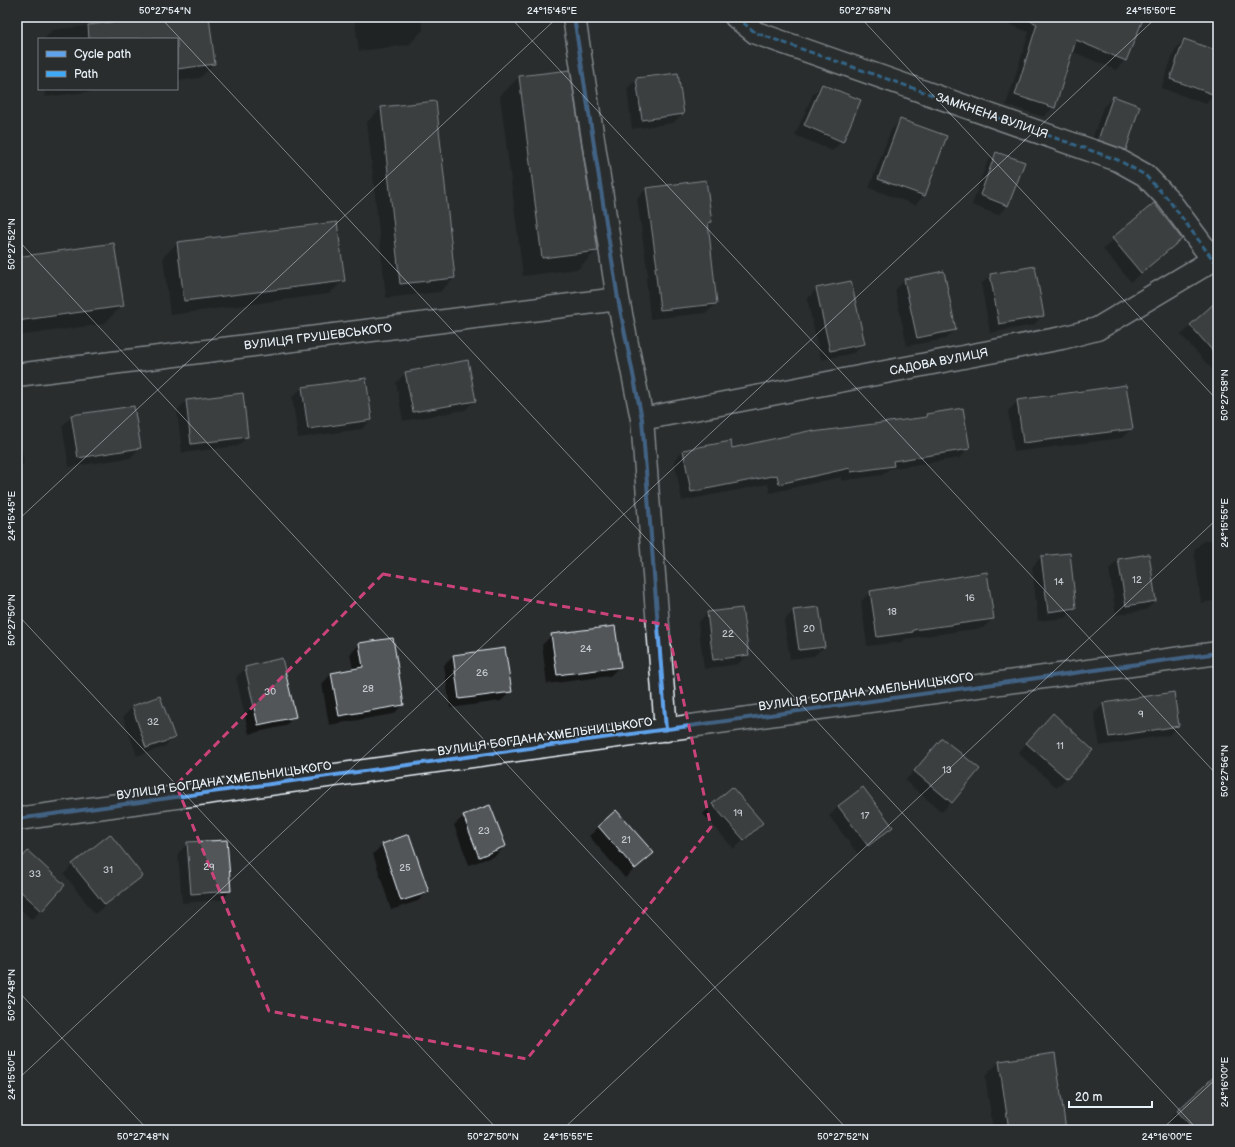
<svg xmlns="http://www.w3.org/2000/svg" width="1235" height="1147" font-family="'Balsamiq Sans',sans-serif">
  <rect width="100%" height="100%" fill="#2a2d2e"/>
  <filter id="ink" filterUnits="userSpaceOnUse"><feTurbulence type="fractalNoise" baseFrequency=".025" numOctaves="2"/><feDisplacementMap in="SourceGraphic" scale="8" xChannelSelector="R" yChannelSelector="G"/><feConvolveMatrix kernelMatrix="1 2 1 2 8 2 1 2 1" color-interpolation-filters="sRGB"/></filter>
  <g filter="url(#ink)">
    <!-- shadow -->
    <path fill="#0007" d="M158 17H208L214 64 200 78 177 81V39H44L52 30Z
      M354 17H421L423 30 409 45 359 51Z
      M988 17H1129L1125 60 1116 70 1071 51 1054 107 1044 117 1006 105 1029 32Z
      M1184 40 1218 52V86L1215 94 1206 104 1161 88 1175 50Z
      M569 71 597 250 578 269 523 276 500 96 519 77Z
      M636 79 682 114 673 123 632 129 627 89Z
      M823 85 842 141 832 151 795 135 813 94Z
      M44 89H113L45 97Z
      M1113 97 1125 149 1115 159 1089 149 1103 107Z
      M381 108 454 278 440 292 386 298 367 122Z
      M901 120 924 196 915 205 869 188 891 130Z
      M997 153 1008 205 998 215 972 205 987 162Z
      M646 189 711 222 708 226 716 304 706 313 650 319 646 278 648 276 637 199Z
      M1154 204 1181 239 1131 282 1103 249Z
      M336 223 344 280 329 294 170 315 163 257 177 243Z
      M17 258 122 305 104 324 17 336Z
      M991 275 1043 315 1034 325 990 333 981 284Z
      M905 280 955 329 946 339 907 346 895 290Z
      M816 289 864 343 854 353 821 360 807 299Z
      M1218 301V376L1181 335Z
      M405 373 475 401 465 410 403 421 396 383Z
      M365 379 371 420 362 429 298 438 292 397 302 388Z
      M186 401 247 437 238 446 182 453 177 410Z
      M1018 401 1132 428 1122 438 1014 452 1008 411Z
      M927 415 969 448 960 458 889 469 883 475 841 481V477L770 493 768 484 682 501 674 460 683 451 731 449 922 419Z
      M72 416 140 448 130 458 69 467 62 426Z
      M17 418 24 463 17 470Z
      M1218 539V600L1201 603 1194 550 1203 541Z
      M1041 557 1075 608 1066 618 1038 621 1032 567Z
      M1118 560 1155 601 1146 610 1116 615 1109 569Z
      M871 592 993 618 983 628 905 639 902 642 867 646 861 601Z
      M742 609 748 655 738 664 704 669 698 623 707 613Z
      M793 611 824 647 814 656 790 659 784 621Z
      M552 635 620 666 610 676 547 684 542 645Z
      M360 644 403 704 394 714 329 725 322 684 331 674 353 670 350 654Z
      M454 656 511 691 501 701 450 708 444 665Z
      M246 668 295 716 285 726 249 734 236 677Z
      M160 697 174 737 164 747 137 756 123 717 132 707Z
      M1104 704 1178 726 1169 735 1100 746 1094 713Z
      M17 714 23 754 17 760Z
      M1043 724 1066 778 1057 788 1018 753Z
      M942 739 951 802 942 812 905 781Z
      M713 804 762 823 734 849 703 814Z
      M839 806 892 827 858 854 829 816Z
      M464 816 505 846 495 856 469 865 454 825Z
      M599 827 652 853 625 878 589 836Z
      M188 843 230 891 221 900 182 903 178 853Z
      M383 844 428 891 418 901 391 910 373 854Z
      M17 864 41 910 32 920 17 906Z
      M73 864 141 876 95 914 64 874Z
      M999 1062 1065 1130H993L985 1076Z
      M1218 1074V1130H1177L1168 1121Z"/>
    <!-- building -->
    <path fill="#535759" stroke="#e8f1f8" d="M150 17H209L215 64 177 69V39H89L88 25Z
      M1022 17H1144L1126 61 1076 40 1055 108 1015 95 1037 24Z
      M1184 39 1218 51V96L1170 79Z
      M570 70 598 251 542 258 519 76Z
      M678 73 684 114 642 120 636 78Z
      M822 84 861 100 843 142 804 125Z
      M1113 96 1140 106 1126 150 1098 140Z
      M436 101 455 278 400 284 381 107Z
      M900 119 947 136 925 196 878 179Z
      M996 152 1025 162 1008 206 980 195Z
      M706 180 712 222 708 223 717 304 660 310 655 267H657L646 188Z
      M1154 203 1182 239 1141 273 1112 238Z
      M337 222 345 281 184 301 177 242Z
      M114 243 124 306 17 321V257Z
      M1035 266 1044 316 999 324 990 274Z
      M944 271 956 330 917 338 904 279Z
      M851 281 865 344 830 351 816 288Z
      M1218 300V357L1190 325Z
      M468 360 476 401 413 412 405 372Z
      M366 378 372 420 308 429 302 387Z
      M1126 385 1133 429 1023 443 1017 400Z
      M243 393 248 437 191 444 186 400Z
      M134 406 141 448 78 458 71 415Z
      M963 408 970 449 893 461 894 466 851 472 850 468 779 484 777 475 691 492 683 450 731 441 732 448 813 430V432L927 417 926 414Z
      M1070 553 1076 608 1048 612 1041 556Z
      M1149 554 1156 601 1126 606 1118 559Z
      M987 572 994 619 913 630V632L877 637 870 591Z
      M819 607 825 647 799 650 793 610Z
      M742 608 749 655 713 660 707 612Z
      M615 626 621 667 557 675 551 634Z
      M393 638 404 705 339 716 331 673 363 667 359 643Z
      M505 648 512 692 459 699 453 655Z
      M282 658 296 717 258 725 245 667Z
      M1174 692 1179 726 1109 737 1103 703Z
      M160 696 175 738 146 748 132 706Z
      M1053 713 1093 750 1067 779 1026 743Z
      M942 738 980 769 952 803 914 771Z
      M732 787 763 823 744 840 712 804Z
      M863 787 893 827 868 846 838 806Z
      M490 805 506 846 479 857 463 815Z
      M616 810 654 853 635 869 598 826Z
      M110 834 143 876 105 905 72 864Z
      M409 834 429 892 401 901 382 844Z
      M227 840 231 891 191 894 187 842Z
      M28 851 65 885 42 911 17 888V863Z
      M1055 1053 1066 1130H1009L999 1061Z
      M1218 1073V1130H1195L1177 1111Z"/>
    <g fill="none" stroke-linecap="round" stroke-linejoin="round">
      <defs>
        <path id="minor" d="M574 17 618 299 642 419 666 730
          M736 17 756 33 1118 160 1145 175 1168 199 1214 261
          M17 375 618 299
          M642 419 1062 338 1097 329 1218 257
          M17 819 1218 653"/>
      </defs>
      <!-- minor casing -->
      <use href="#minor" stroke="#e8f1f8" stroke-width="25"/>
      <!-- minor -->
      <use href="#minor" stroke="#2a2d2e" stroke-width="22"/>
      <!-- quiet -->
      <path stroke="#3fa9f5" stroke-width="3" stroke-dasharray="6 3" stroke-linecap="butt" d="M736 17 756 33 1118 160 1145 175 1168 199 1214 261"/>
      <defs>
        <path id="cycleway" d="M574 17 618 299 642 419 666 730
          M17 819 1218 653"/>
      </defs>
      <!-- cycleway casing -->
      <use href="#cycleway" stroke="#2a2d2e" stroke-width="6"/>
      <!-- cycleway -->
      <use href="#cycleway" stroke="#60a3ed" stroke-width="4"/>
    </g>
  </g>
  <!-- marked area -->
  <path d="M0 0H1235V1147H0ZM383 574 667 625 711 827 527 1059 269 1011 176 785Z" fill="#2a2d2e" fill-opacity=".55" fill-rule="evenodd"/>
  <path fill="none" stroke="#ca437a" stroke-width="3" stroke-dasharray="8 5" stroke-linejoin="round" d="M383 574 667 625 711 827 527 1059 269 1011 176 785Z"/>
  <!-- ticks -->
  <path fill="none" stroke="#e8f1f8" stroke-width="1" stroke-opacity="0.45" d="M160 17 1198 1130M510 17 1218 776M860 17 1218 401M1210 17 1218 25M17 239 848 1130M17 521 558 17M17 614 498 1130M17 990 148 1130M17 1080 1157 17M562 1130 1218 518M1161 1130 1218 1077"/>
  <g text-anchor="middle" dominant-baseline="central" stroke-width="3.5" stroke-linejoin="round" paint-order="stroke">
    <!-- number labels -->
    <g font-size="10" fill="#c3cad0">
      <text x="1137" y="580">12</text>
      <text x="1059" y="582">14</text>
      <text x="970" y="598">16</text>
      <text x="892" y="612">18</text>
      <text x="809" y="629">20</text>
      <text x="728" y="634">22</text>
      <text x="586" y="649">24</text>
      <text x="482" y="673">26</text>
      <text x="368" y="689">28</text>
      <text x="270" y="692">30</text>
      <text x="1141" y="714">9</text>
      <text x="153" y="722">32</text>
      <text x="1060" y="746">11</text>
      <text x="947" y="770">13</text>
      <text x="738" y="813">19</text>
      <text x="865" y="816">17</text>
      <text x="484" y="831">23</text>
      <text x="626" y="840">21</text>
      <text x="209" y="867">29</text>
      <text x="405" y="868">25</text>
      <text x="108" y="870">31</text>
      <text x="35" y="874">33</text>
    </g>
    <!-- street labels -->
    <g font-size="12" fill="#e8f1f8" stroke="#2a2d2e">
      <text transform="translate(992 116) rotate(19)">ЗАМКНЕНА ВУЛИЦЯ</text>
      <text transform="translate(318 337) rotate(-7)">ВУЛИЦЯ ГРУШЕВСЬКОГО</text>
      <text transform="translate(939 362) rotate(-11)">САДОВА ВУЛИЦЯ</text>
      <text transform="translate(866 692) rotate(-8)">ВУЛИЦЯ БОГДАНА ХМЕЛЬНИЦЬКОГО</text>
      <text transform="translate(545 737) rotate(-8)">ВУЛИЦЯ БОГДАНА ХМЕЛЬНИЦЬКОГО</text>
      <text transform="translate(224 781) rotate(-8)">ВУЛИЦЯ БОГДАНА ХМЕЛЬНИЦЬКОГО</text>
    </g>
  </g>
  <!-- margin -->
  <rect width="1235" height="1147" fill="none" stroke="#2a2d2e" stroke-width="44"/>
  <!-- legend -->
  <rect x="38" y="38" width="140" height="52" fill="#2a2d2e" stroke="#767b7f"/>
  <rect x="46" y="51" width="20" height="6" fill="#60a3ed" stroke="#767b7f"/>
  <text x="74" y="58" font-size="12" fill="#e8f1f8">Cycle path</text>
  <rect x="46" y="71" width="20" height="6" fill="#3fa9f5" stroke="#767b7f"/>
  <text x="74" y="78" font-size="12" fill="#e8f1f8">Path</text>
  <!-- scale -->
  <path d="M1069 1101v6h83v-6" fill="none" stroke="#e8f1f8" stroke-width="2"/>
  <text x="1075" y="1101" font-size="12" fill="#e8f1f8" stroke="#2a2d2e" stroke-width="3" paint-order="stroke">20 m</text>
  <rect x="22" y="22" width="1191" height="1103" fill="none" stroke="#e8f1f8" stroke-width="1.5"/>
  <g font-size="10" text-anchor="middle" fill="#e8f1f8">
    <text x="165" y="14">50°27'54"N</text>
    <text x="552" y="14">24°15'45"E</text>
    <text x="865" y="14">50°27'58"N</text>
    <text x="1151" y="14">24°15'50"E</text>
    <text transform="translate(11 244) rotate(-90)" y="4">50°27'52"N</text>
    <text transform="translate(1224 395) rotate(-90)" y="4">50°27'58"N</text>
    <text transform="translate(11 516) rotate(-90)" y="4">24°15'45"E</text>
    <text transform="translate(1224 523) rotate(-90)" y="4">24°15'55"E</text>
    <text transform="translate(11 620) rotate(-90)" y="4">50°27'50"N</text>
    <text transform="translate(1224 771) rotate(-90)" y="4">50°27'56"N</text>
    <text transform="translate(11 995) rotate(-90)" y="4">50°27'48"N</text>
    <text transform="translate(11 1075) rotate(-90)" y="4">24°15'50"E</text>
    <text transform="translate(1224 1082) rotate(-90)" y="4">24°16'00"E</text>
    <text x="143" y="1140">50°27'48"N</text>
    <text x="493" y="1140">50°27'50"N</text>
    <text x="568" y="1140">24°15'55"E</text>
    <text x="843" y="1140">50°27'52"N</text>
    <text x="1167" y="1140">24°16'00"E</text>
  </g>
</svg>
